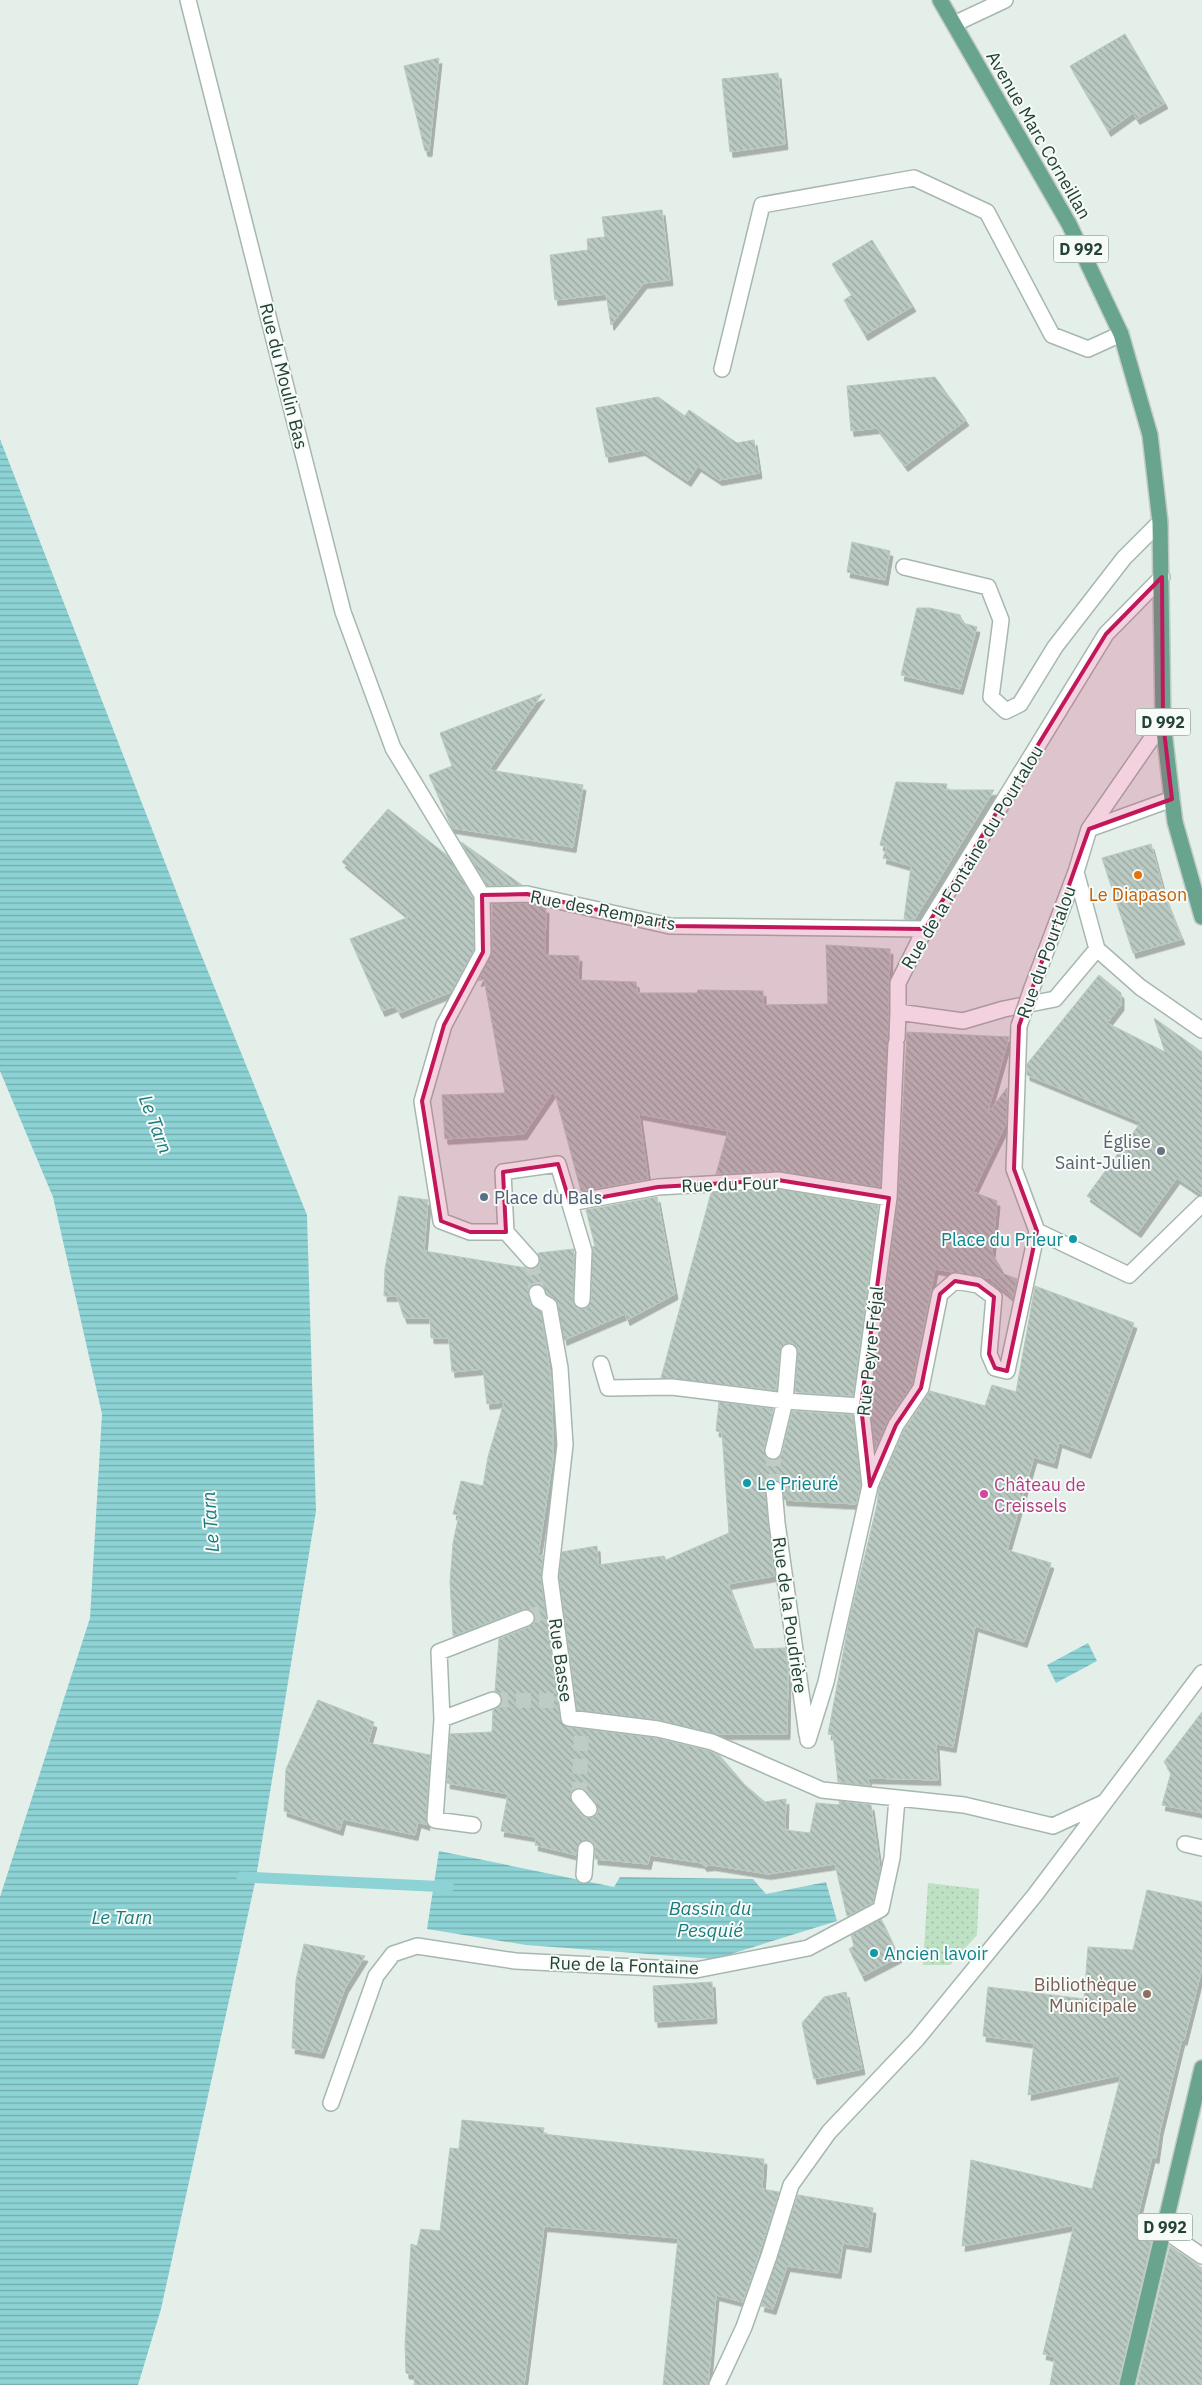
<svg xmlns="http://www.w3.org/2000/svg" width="1202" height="2385" font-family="'IBM Plex Sans',sans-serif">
  <defs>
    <pattern id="grass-dots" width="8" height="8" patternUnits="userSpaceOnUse" patternTransform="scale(1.25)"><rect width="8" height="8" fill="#bee0c3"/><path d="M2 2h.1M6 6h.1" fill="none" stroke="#a3c1a8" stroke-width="1.8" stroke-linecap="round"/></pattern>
    <pattern id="water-rules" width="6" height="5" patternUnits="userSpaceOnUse" patternTransform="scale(1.25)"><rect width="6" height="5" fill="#8dd2d4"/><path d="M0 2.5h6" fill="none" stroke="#73acad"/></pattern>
    <pattern id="building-back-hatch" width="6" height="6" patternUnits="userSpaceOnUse" patternTransform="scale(1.25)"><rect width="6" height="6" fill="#bacac2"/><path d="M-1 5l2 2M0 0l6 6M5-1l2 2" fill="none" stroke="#97a69e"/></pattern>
    <filter id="shadow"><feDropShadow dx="3" dy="5.5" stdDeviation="0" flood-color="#0004"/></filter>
  </defs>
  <rect width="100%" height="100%" fill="#e5efe9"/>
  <!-- grass -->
  <path fill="url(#grass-dots)" d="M928 1883 979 1889 977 1935 950 1965H923Z"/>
  <!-- water -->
  <path fill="url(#water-rules)" d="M0 439 196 942 307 1215 316 1511 256 1878 161 2309 138 2385H0V1897L90 1618 102 1414 53 1197 0 1071Z
    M1088 1643 1097 1661 1056 1683 1047 1665Z
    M439 1851 614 1887 620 1877 753 1879 766 1894 826 1882 837 1921 715 1959 526 1945 427 1929Z"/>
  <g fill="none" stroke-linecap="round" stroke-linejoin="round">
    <!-- stream -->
    <path stroke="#8dd2d4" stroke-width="11" d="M242 1877 449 1887"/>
  </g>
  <!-- building -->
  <path fill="url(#building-back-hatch)" stroke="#b7c9bf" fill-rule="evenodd" filter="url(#shadow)" d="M1125 34 1165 103 1137 119 1133 113 1108 131 1070 66Z
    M439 58 429 151H425L404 66Z
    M778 73 785 144 730 152 722 79Z
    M662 210 670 280 644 283 611 325 606 294 555 300 550 255 588 250 587 239 605 237 602 217Z
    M872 240 913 306 865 335 844 300 852 295 832 264Z
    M935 377 966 420 905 466 877 428 851 431 847 386Z
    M658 397 685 416 689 410 737 443 754 440 759 473 719 480 698 466 688 481 642 450 606 457 596 408Z
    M852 542 890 551 885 580 847 572Z
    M917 608H930L960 615 963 623 977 627 960 689 901 675Z
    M542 694 489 770 583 785 573 847 452 828 429 775 452 766 440 733Z
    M896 782 947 784 946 790H994L914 920 904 919 911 866 883 858 887 847 880 845Z
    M388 809 448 856 473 898 474 950 451 992 399 1013 395 1006 382 1011 350 939 409 917 342 862Z
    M461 842 522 885 487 886Z
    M1151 844 1165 897 1182 939 1133 953 1102 858Z
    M526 903 546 908 545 955 579 956 578 980 636 982 637 993H697L698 990 763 991V1005L828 1004 826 945 890 949 888 1039 880 1187 779 1171 716 1174 728 1131 639 1114 648 1179 581 1191 554 1090 524 1134 445 1139 442 1095 505 1093 484 979 478 981 492 952V904Z
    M1099 975 1121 993V1005L1107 1023 1165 1052 1154 1018 1202 1052V1195L1177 1178 1138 1232 1087 1196 1141 1122 1027 1075V1064Z
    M907 1032 1009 1037 987 1114 1007 1088 1006 1124 973 1192 997 1201 992 1253 1004 1274 1017 1279 1013 1298 989 1278 935 1269 912 1384 888 1420 875 1449 870 1406 898 1199Z
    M778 1189 878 1206 853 1396 795 1392 798 1352 795 1345 790 1343 785 1344 780 1351 776 1390 661 1378 711 1193Z
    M399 1196 428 1200 424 1251 532 1269 540 1262 538 1253 574 1249 573 1300 577 1308 582 1309 587 1308 591 1301 592 1247 595 1246 586 1210 657 1197 675 1294 627 1320 625 1314 564 1340 556 1300 547 1294 544 1287 540 1284H534L528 1291 530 1303 541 1312 552 1386 553 1458 538 1556 543 1555 541 1578 560 1720 567 1727 656 1738 709 1751 720 1756 745 1785 765 1802 786 1799 785 1830 810 1833 816 1803 840 1805 839 1801 871 1805 880 1870 873 1903 847 1916 835 1864 768 1874 712 1865 704 1866 702 1863 650 1855 648 1864 595 1859V1845L587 1840 579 1843 576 1855 535 1845 536 1837 501 1831 508 1794 447 1783 450 1734 492 1732 493 1710 500 1706 502 1701 499 1693 495 1691 499 1639 529 1627 535 1619 531 1610 523 1609 453 1636 450 1582 453 1543 459 1515 453 1514 461 1481 483 1486 488 1457 504 1402 487 1404 483 1369 452 1372 449 1338H431L430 1318H404L397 1296H384L385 1269ZM577 1788 586 1791 596 1803 598 1812 595 1816 585 1818 572 1803 570 1793Z
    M1035 1286 1134 1323 1088 1453 1059 1442 1054 1463 1034 1457 1007 1550 1051 1563 1024 1642 975 1626 953 1747 936 1744 938 1780 868 1778 869 1786 838 1782 833 1735 828 1734 849 1622 877 1505 879 1487 904 1430 930 1391 985 1406 992 1385 1016 1392Z
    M719 1402 773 1409 764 1449 766 1457 771 1460 779 1458 782 1454 792 1411 853 1415 861 1485 856 1504 784 1500 781 1483 777 1480 769 1481 765 1490 774 1576 728 1584 753 1649 785 1648 788 1669 787 1734H716L659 1720 577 1710 559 1577 562 1552 597 1546 598 1565 664 1556 666 1560 729 1533 722 1432 716 1431Z
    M318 1700 374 1722 368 1743 430 1755 426 1819 427 1825 418 1822 415 1835 343 1819 340 1830 284 1811 286 1769Z
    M1202 1712V1813L1162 1805 1171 1773 1164 1762Z
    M1147 1890 1202 1902V1968L1184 2040 1182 2039 1160 2130 1156 2158 1152 2157 1136 2223 1153 2234 1118 2385H1050L1055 2357 1043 2354 1074 2225 962 2246 971 2160 1092 2189 1121 2075 1028 2095 1034 2043 983 2036 988 1987 1084 1999 1088 1947 1133 1950Z
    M881 1919 899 1957 862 1976 849 1949 854 1946 851 1935Z
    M304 1944 365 1956 345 1988 321 2053 292 2048 296 1980Z
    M712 1982 714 2018 655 2022 653 1986Z
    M846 1992 862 2069 814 2079 802 2023 824 1997Z
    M462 2120 544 2128 543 2134 764 2159 762 2189 779 2192 743 2302 716 2295 708 2385H663L678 2238 544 2226 524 2385H414L415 2375 406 2373 405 2345 411 2244 417 2246 421 2229 440 2231 450 2148 459 2149Z
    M798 2195 873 2208 868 2247 843 2243 838 2273 787 2266 773 2309 761 2306Z
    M1170 2246 1202 2268V2385H1137Z"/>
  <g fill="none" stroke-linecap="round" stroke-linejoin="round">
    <!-- minor-tunnel -->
    <path stroke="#beccc5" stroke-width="15" stroke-dasharray="15 8" stroke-linecap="butt" d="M531 1260 537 1293
      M773 1451 774 1489
      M526 1618 546 1611
      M493 1700 567 1701
      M579 1797 582 1719"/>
    <defs>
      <path id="minor" d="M188 0 343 612 393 748 482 895
        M954 24 1005 0
        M722 369 762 205 914 178 987 212 1052 335 1088 349 1121 334
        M904 567 988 587 1001 620 991 697 1006 711 1020 704 1055 647 1124 558 1160 522
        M1163 722 1089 829 1172 799
        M1076 872 1097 949 1140 987 1202 1030
        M482 895 527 894 670 926 925 929
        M482 895 483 952 444 1025 422 1101 441 1221 470 1232H506
        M1097 949 1055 999 1004 1009 963 1021 898 1012V983L925 929 1106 634 1162 577
        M1032 988 1076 872 1089 829
        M1019 1026 1014 1169 1037 1231 1129 1275 1202 1204
        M897 1038 898 1012
        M570 1203 658 1187 778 1180 889 1198
        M531 1260 506 1232 503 1172 558 1164 584 1251 582 1300
        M537 1293 539 1300 549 1306 560 1368 565 1445 550 1577 569 1718 658 1729 712 1742 822 1790 964 1805 1053 1826 1103 1803
        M601 1364 608 1388 672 1387 785 1401 861 1406
        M773 1451 785 1401 789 1352
        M870 1485 896 1425 921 1388 940 1294 955 1281 978 1285 994 1297 989 1354 995 1368 1007 1371 1037 1231
        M774 1489 777 1523 807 1735
        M442 1719 493 1700
        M808 1740 826 1682 870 1486 861 1406 889 1198 896 1044
        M579 1797 589 1809
        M473 1825 435 1820 442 1719 439 1652 526 1618
        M1185 1844 1202 1848
        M584 1875 586 1849
        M331 2103 376 1976 393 1954 417 1946 515 1961 696 1970 808 1948 881 1909 892 1858 897 1799
        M1164 2230 1202 2256
        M717 2385 744 2327 769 2256 791 2185 829 2132 917 2039 1035 1895 1202 1673"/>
      <path id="major" d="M940 0 1069 224 1121 334 1150 435 1160 522 1163 722 1172 799 1175 822 1202 917
        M1127 2385 1202 2068"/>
    </defs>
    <!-- minor casing -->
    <use href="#minor" stroke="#a7b7b0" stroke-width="18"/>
    <!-- major casing -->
    <use href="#major" stroke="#c2cac7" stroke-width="18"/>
    <!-- minor -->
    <use href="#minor" stroke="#fff" stroke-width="15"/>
    <!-- major -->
    <use href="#major" stroke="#69a58e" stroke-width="15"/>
    <defs>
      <path id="minor-bridge" d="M1019 1026 1032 988"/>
    </defs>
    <!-- minor-bridge casing -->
    <use href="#minor-bridge" stroke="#a7b7b0" stroke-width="18" stroke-linecap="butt"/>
    <!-- minor-bridge -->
    <use href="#minor-bridge" stroke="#fff" stroke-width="15"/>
  </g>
  <!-- marked area -->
  <path fill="#c2185b" fill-opacity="0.2" stroke="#c2185b" stroke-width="4" stroke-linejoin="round" d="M1162 577 1163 722 1172 799 1089 829 1019 1026 1014 1169 1037 1231 1007 1371 995 1368 989 1354 994 1297 978 1285 955 1281 940 1294 921 1388 896 1425 870 1486 861 1406 889 1198 778 1180 658 1187 570 1203 558 1164 503 1172 506 1232H470L441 1221 422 1101 444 1025 483 952 482 895 527 894 670 926 925 929 1106 634Z"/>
  <!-- markers -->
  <circle fill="#e8710a" stroke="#f6fbf8" stroke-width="2" cx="1138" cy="875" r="5"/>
  <circle fill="#6b7280" stroke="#f6fbf8" stroke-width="2" cx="1161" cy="1151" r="5"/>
  <circle fill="#5c6f8a" stroke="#f6fbf8" stroke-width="2" cx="484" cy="1197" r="5"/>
  <g fill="#0f9aa8" stroke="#f6fbf8" stroke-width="2">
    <circle cx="1073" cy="1239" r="5"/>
    <circle cx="747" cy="1483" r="5"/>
    <circle cx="874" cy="1953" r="5"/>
  </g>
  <circle fill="#d1479c" stroke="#f6fbf8" stroke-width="2" cx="984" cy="1494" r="5"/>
  <circle fill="#8d6e63" stroke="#f6fbf8" stroke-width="2" cx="1147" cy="1994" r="5"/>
  <g text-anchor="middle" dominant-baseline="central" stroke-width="4" stroke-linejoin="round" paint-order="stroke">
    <!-- shield labels -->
    <g fill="#f6fbf8" stroke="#637970" stroke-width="1">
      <rect x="1053.5" y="235.5" width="55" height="27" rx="4"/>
      <rect x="1135.5" y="708.5" width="55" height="27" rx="4"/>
      <rect x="1137.5" y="2213.5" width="55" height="27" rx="4"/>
    </g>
    <g font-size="16" font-weight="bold" fill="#244136">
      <text x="1081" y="249">D 992</text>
      <text x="1163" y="722">D 992</text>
      <text x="1165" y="2227">D 992</text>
    </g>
    <!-- street labels -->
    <g font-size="18" fill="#244136" stroke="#f6fbf8">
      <text transform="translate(1039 135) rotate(60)">Avenue Marc Corneillan</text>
      <text transform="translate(284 376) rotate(76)">Rue du Moulin Bas</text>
      <text transform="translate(972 857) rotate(-59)">Rue de la Fontaine du Pourtalou</text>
      <text transform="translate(603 910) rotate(11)">Rue des Remparts</text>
      <text transform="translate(1046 952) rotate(-70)">Rue du Pourtalou</text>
      <text transform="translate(730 1184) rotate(-2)">Rue du Four</text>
      <text transform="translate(870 1351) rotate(-84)">Rue Peyre Fréjal</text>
      <text transform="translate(790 1615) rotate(82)">Rue de la Poudrière</text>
      <text transform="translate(561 1660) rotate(82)">Rue Basse</text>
      <text transform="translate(624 1965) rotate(2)">Rue de la Fontaine</text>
    </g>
    <!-- food labels -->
    <g font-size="18" fill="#c56008" stroke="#f6fbf8">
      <text x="1138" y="894">Le Diapason</text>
    </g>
    <!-- worship labels -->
    <g font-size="18" fill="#5b616d" stroke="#f6fbf8" text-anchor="end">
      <text x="1151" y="1141">Église<tspan x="1151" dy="21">Saint-Julien</tspan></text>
    </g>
    <!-- service labels -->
    <g font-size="18" fill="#4e5e75" stroke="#f6fbf8" text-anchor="start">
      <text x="494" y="1197">Place du Bals</text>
    </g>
    <!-- culture labels -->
    <g font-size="18" fill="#0d838f" stroke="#f6fbf8" text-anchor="start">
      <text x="1063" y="1239" text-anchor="end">Place du Prieur</text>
      <text x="757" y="1483">Le Prieuré</text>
      <text x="884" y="1953">Ancien lavoir</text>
    </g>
    <!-- hotel labels -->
    <g font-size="18" fill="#b23c85" stroke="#f6fbf8" text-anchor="start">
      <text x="994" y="1484">Château de<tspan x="994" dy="21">Creissels</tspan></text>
    </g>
    <!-- education labels -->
    <g font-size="18" fill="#785e54" stroke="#f6fbf8" text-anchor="end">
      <text x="1137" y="1984">Bibliothèque<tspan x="1137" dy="21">Municipale</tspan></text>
    </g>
    <!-- water labels -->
    <g font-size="19" font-style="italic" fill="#1c7b7f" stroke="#f6fbf8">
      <text transform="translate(156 1124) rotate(69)">Le Tarn</text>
      <text transform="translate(210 1522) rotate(-94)">Le Tarn</text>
      <text x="710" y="1908">Bassin du<tspan x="710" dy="22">Pesquié</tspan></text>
      <text x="122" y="1917">Le Tarn</text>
    </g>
  </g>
</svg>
